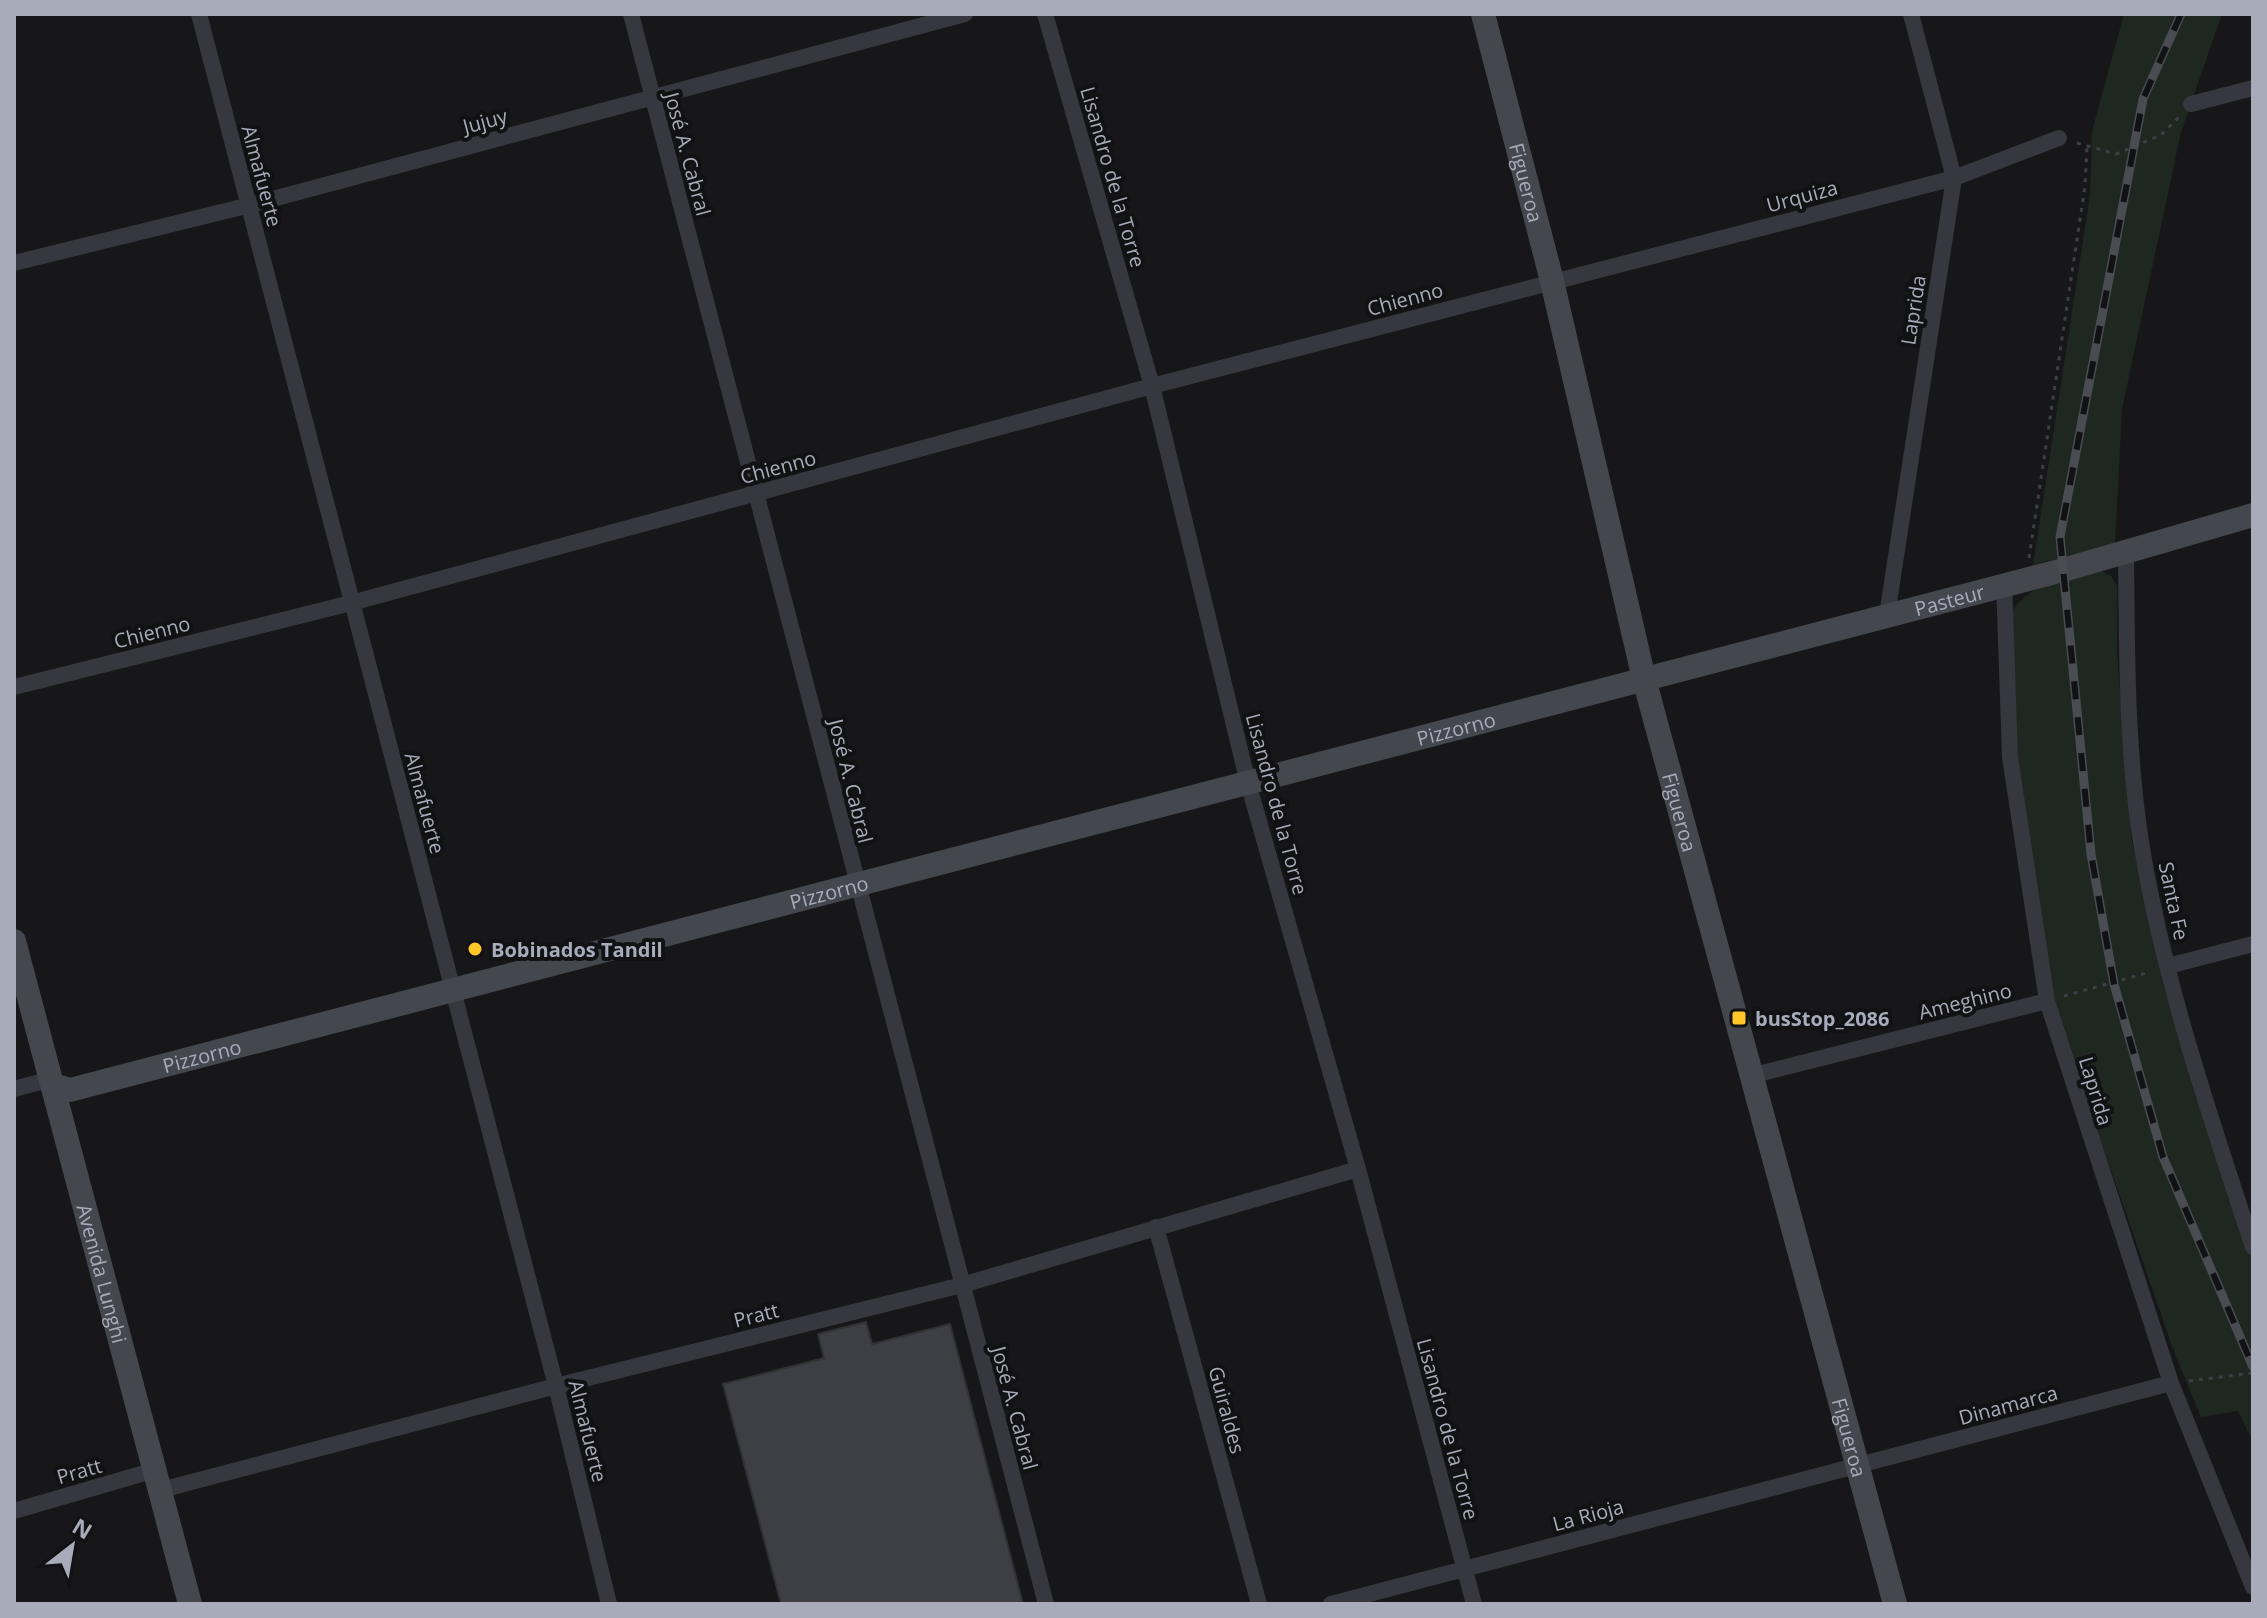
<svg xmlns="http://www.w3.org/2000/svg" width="2267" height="1618" font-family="'Open Sans',sans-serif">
  <rect width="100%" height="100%" fill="#171719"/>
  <!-- green -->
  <path fill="#1e2820" d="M2124 14H2222L2181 132 2122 409 2115 544 2033 565 2090 195 2092 131Z
    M2101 571 2111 576 2117 586V652L2132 841 2164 988 2253 1263V1442L2238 1411 2201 1417 2176 1357 2060 1024 2053 991 2018 758 2012 611C2034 580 2067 579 2101 571Z"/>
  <!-- building -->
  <path fill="#3e3f44" stroke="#313135" stroke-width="2" d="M866 1322 872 1344 950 1324 1023 1604H781L723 1384 824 1358 818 1334Z"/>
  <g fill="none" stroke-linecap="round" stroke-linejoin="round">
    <!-- path -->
    <path stroke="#3d3f46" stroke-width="3" stroke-dasharray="4 6" stroke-linecap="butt" d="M2077 143 2116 154 2161 135 2180 116
      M2029 558 2085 186 2087 146
      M2064 996 2150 972
      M2189 1381 2253 1373"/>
    <!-- street -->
    <path stroke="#37383f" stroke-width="16" d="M199 14 556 1386 609 1604
      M631 14 1046 1604
      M1045 14 1152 386 1248 783 1358 1169 1474 1604
      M2191 104 2253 88
      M14 263 250 205 965 14
      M2126 550C2127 650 2126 750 2142 848 2165 985 2210 1116 2253 1247
      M2004 582 2010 757 2047 1001 2171 1383 2253 1587
      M1887 615 1954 178 1911 14
      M14 687 351 603 1152 386 1954 178 2059 138
      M2168 966 2253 944
      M1754 1075 2047 1001
      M14 1089 40 1082 53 1085
      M1156 1227 1259 1604
      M161 1490 556 1386 962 1285 1358 1169
      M14 1511 155 1470
      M1331 1604 2171 1383"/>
    <!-- secondary -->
    <g stroke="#45474f" stroke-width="24">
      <path id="s1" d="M1483 14 1552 281 1644 679 1895 1604"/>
      <path id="s2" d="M14 941 190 1604"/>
      <path id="s3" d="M53 1085 70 1090 2063 570 2253 515"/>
    </g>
    <defs>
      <path id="rail" d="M2181 14 2143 99 2060 537 2091 854 2114 984 2163 1157 2253 1367"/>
    </defs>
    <!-- rail casing -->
    <use href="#rail" stroke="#4a4c54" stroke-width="9"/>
    <!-- rail -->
    <use href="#rail" stroke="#121214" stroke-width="6" stroke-dasharray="18" stroke-linecap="butt"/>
  </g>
  <!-- markers -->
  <g fill="#ffc729" stroke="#121214" stroke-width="3">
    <circle cx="475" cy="949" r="8"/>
    <rect x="1731" y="1010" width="16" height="16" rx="4"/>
  </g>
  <g text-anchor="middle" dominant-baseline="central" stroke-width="8" stroke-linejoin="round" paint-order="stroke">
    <!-- street labels -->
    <g font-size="20" fill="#a8acba" stroke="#121214">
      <text transform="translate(485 121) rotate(-15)">Jujuy</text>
      <text transform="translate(688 154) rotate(75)">José A. Cabral</text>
      <text transform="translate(262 176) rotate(75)">Almafuerte</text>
      <text transform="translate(1113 177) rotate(74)">Lisandro de la Torre</text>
      <text stroke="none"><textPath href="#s1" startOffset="174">Figueroa</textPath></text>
      <text transform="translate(1802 196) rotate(-15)">Urquiza</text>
      <text transform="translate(1405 299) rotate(-15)">Chienno</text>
      <text transform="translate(1913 310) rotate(-81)">Laprida</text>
      <text transform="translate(778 467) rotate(-15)">Chienno</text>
      <text stroke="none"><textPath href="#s3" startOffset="1960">Pasteur</textPath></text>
      <text transform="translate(152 632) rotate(-14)">Chienno</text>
      <text stroke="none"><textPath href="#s3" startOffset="1450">Pizzorno</textPath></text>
      <text transform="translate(851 781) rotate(76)">José A. Cabral</text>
      <text transform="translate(425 803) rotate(75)">Almafuerte</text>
      <text transform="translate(1277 804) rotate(75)">Lisandro de la Torre</text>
      <text stroke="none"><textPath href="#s1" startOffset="822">Figueroa</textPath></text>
      <text stroke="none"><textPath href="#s3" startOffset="802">Pizzorno</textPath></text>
      <text transform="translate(2174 901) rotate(78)">Santa Fe</text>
      <text transform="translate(1965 1001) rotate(-14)">Ameghino</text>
      <text stroke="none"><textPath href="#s3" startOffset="154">Pizzorno</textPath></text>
      <text transform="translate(2096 1091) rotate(73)">Laprida</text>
      <text stroke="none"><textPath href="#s2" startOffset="344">Avenida Lunghi</textPath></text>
      <text transform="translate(756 1315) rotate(-14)">Pratt</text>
      <text transform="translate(2008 1405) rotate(-15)">Dinamarca</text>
      <text transform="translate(1015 1408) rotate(75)">José A. Cabral</text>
      <text transform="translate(1227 1410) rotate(75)">Guiraldes</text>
      <text transform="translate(1448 1429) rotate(75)">Lisandro de la Torre</text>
      <text transform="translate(588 1431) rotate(76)">Almafuerte</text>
      <text stroke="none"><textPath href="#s1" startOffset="1470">Figueroa</textPath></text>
      <text transform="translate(79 1471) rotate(-16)">Pratt</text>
      <text transform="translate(1588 1515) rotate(-15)">La Rioja</text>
    </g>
    <!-- poi labels -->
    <g font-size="20" font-weight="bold" fill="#a8acba" stroke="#121214" text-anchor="start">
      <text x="491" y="949">Bobinados Tandil</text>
      <text x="1755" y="1018">busStop_2086</text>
    </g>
  </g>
  <!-- border -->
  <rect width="2267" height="1618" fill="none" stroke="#a8acba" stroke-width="32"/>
  <!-- north arrow -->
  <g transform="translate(72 1546) rotate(31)" stroke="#121214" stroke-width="6" paint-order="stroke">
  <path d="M0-6L14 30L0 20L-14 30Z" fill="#a8acba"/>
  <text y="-12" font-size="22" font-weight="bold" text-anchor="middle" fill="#a8acba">N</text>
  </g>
</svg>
